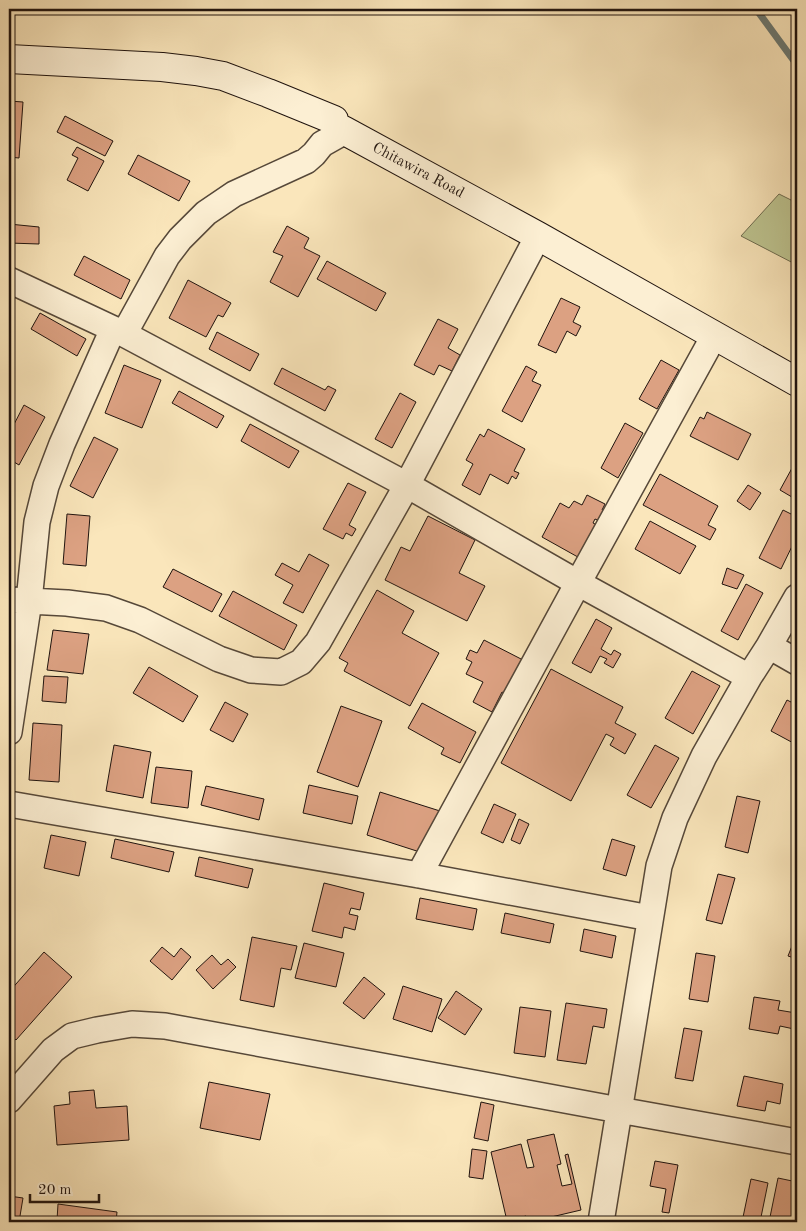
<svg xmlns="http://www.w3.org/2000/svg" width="806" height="1231" font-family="'Old Standard TT',serif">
  <rect width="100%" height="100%" fill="#fae6bb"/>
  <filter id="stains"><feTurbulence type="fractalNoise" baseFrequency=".004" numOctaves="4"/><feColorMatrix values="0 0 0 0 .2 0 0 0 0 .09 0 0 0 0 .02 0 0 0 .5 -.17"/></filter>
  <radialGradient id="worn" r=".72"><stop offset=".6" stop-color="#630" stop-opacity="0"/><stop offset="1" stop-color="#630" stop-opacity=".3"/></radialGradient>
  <!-- green -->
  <path fill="#bec591" stroke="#6e6c50" d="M779 194 797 203V265L741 236Z"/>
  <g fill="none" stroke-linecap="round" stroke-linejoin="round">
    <!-- stream -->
    <path stroke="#6c7a74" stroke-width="7" d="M756 9 797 65"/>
  </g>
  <!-- building -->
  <path fill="#dca182" stroke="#1f130e" d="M9 101 23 102 19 158 9 157Z
    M65 116 113 141 105 156 57 132Z
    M77 147 104 161 88 191 67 180 78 158 72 155Z
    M138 155 190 181 179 201 128 174Z
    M9 224 39 227V244L9 243Z
    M287 226 309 238 304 248 320 256 298 297 270 282 283 256 273 252Z
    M84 256 130 280 121 299 74 275Z
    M327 261 386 293 376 311 317 279Z
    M188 280 231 303 223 317 218 315 206 337 169 318Z
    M561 298 580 307 573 322 581 326 576 336 567 331 556 353 538 345Z
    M40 313 86 339 77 356 31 329Z
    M438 319 458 329 448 348 460 355 452 371 439 365 434 375 414 365Z
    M217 332 259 354 250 371 209 349Z
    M661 360 679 370 657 409 639 399Z
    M124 365 161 380 142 428 105 413Z
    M526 366 537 372 532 381 541 385 522 422 502 411Z
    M282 368 325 390 328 386 336 390 325 411 274 384Z
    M179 391 224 416 217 428 172 403Z
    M400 393 416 402 392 448 375 439Z
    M24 405 45 417 19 465 9 459V434Z
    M707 412 751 434 738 460 690 436 700 417 704 419Z
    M625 423 643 433 618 478 601 468Z
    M250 424 299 451 289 468 241 441Z
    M488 429 525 449 514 471 519 473 516 479 512 476 508 484 490 474 480 495 462 485 473 464 466 460 480 434 484 437Z
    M94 437 118 449 93 498 70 486Z
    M797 459V500L780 490Z
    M660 474 718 506 708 525 716 529 710 540 643 505Z
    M348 483 366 492 349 525 356 529 352 536 346 533 343 539 323 529Z
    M748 485 761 493 750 510 737 501Z
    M587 495 605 504 602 510 608 514 604 523 595 519 593 523 603 528 585 561 542 537 560 503 569 508 574 501 582 505Z
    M783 510 797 517V536L781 569 759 558Z
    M67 514 90 516 86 566 63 564Z
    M428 516 475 540 459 573 485 586 467 621 385 580 401 547 410 551Z
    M650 521 696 546 680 574 635 549Z
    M309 554 329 565 303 613 283 603 293 585 275 575 282 563 299 572Z
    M727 568 744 575 737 589 722 584Z
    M173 569 222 594 212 612 163 587Z
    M746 584 763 593 738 640 721 631Z
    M377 590 414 611 402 633 439 653 410 706 344 671 348 663 339 658Z
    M233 591 297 625 284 650 219 616Z
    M596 619 612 628 601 649 611 655 614 650 621 654 613 668 604 663 607 659 600 656 591 673 572 663Z
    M53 630 89 634 83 674 47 670Z
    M484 640 523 660 506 694 502 692 492 712 473 702 483 682 466 674 472 662 466 659 470 650 477 653Z
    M149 667 198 696 183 722 133 693Z
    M551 669 623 707 615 723 636 734 625 754 610 745 614 738 606 734 571 801 501 763Z
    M692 671 720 686 693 734 665 718Z
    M44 676 68 677 66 703 42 701Z
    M787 700 797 705V745L771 731Z
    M225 702 248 714 233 742 210 730Z
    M422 703 476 732 460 763 441 754 444 748 408 728Z
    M341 706 382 721 358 787 317 772Z
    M33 723 62 725 59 782 29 780Z
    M114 745 151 752 143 798 106 791Z
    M655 745 679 758 651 808 627 795Z
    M156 767 192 771 188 808 151 803Z
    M309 785 358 796 352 824 303 813Z
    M206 786 264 799 259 820 201 805Z
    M380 792 440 811 426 854 367 835Z
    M737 796 760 801 748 853 725 847Z
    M494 804 516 814 503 843 481 833Z
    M519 819 529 824 520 844 511 840Z
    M51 835 86 842 79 876 44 868Z
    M115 839 174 852 169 872 111 858Z
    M612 839 635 846 626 876 603 869Z
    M199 857 253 869 248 888 195 876Z
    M718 874 735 878 722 924 706 920Z
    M324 883 364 893 360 910 351 908 349 914 358 916 355 930 344 927 342 938 312 931Z
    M420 898 477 909 473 930 416 919Z
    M505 913 554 924 550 943 501 933Z
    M584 929 616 936 612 958 580 951Z
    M796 936 797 937V959L788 956Z
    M252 937 297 946 291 970 281 968 274 1007 240 1000Z
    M304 943 344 953 336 987 295 978Z
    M162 947 174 957 181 948 191 957 172 980 150 961Z
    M44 952 72 977 16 1040 9 1034V992Z
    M696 953 715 956 708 1002 689 999Z
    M212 955 221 965 228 959 236 967 213 989 196 970Z
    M364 977 385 994 364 1019 343 1003Z
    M403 986 442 999 432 1032 393 1019Z
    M456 991 482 1009 465 1035 438 1018Z
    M754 997 780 1001 778 1010 796 1013 794 1029 780 1026 778 1034 749 1029Z
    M566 1003 607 1009 604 1028 593 1026 586 1064 557 1060Z
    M520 1007 551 1011 545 1057 514 1053Z
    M684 1028 702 1031 693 1081 675 1078Z
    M744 1076 783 1084 780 1104 767 1101 765 1111 737 1106Z
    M209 1082 270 1094 260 1140 200 1128Z
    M94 1090 96 1108 127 1106 129 1140 57 1145 54 1106 70 1104 69 1092Z
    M481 1102 494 1105 488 1141 474 1138Z
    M554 1134 561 1164 557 1165 562 1186 572 1184 565 1155 568 1154 581 1210 530 1222H527L526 1216 507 1221 491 1152 521 1144 527 1168 534 1167 527 1140Z
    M472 1149 487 1151 483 1179 469 1177Z
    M655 1161 678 1165 669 1213 662 1212 666 1189 650 1186Z
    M778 1178 797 1182V1198L792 1222H769Z
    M751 1179 768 1183 760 1222H742Z
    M9 1196 23 1198 19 1222H9Z
    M58 1204 117 1212 116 1222H72L57 1220Z"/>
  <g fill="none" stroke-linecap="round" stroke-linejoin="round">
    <defs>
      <path id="street" d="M9 280 124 334 407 485 578 583 749 677
        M124 334 167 256 180 239 206 213 234 194 306 161 314 154 322 144 345 131
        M9 600 67 603 106 608 140 620 219 659 251 670 281 672 301 662 318 642 407 485 538 236
        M769 646 797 662
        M9 732 29 601 37 522 46 486 62 444 113 329
        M9 804 419 875 650 918
        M419 875 578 583 714 336
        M9 1100 53 1050 72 1036 97 1030 132 1024 165 1026 619 1110 797 1142
        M601 1222 659 866 675 818 704 756 749 677 769 646 797 597"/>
      <path id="secondary" d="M9 59 162 67 196 71 223 76 268 93 334 120 335 126 345 131 538 236 797 382"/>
    </defs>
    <!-- street casing -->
    <use href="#street" stroke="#564839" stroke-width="28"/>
    <!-- secondary casing -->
    <use href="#secondary" stroke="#1f130e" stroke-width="30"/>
    <!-- street -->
    <use href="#street" stroke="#fcefd3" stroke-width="25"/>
    <!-- secondary -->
    <use href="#secondary" stroke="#fcefd3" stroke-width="28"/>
  </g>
  <g text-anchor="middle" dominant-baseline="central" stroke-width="5" stroke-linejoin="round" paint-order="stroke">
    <!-- street labels -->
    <g font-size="15" fill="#1f130e" stroke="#fcefd3">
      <text transform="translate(418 171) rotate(28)">Chitawira Road</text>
    </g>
  </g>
  <!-- margin -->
  <rect width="806" height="1231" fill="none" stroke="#fae6bb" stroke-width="30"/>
  <rect x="10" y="10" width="786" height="1211" fill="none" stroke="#1f130e" stroke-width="2.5"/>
  <rect x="15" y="15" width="776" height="1201" fill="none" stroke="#1f130e"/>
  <!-- scale -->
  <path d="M30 1194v8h69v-8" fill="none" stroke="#1f130e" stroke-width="2.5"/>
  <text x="38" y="1194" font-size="15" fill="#1f130e" stroke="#fcefd3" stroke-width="4" paint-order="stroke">20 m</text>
  <rect width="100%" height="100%" filter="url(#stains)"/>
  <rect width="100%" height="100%" fill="url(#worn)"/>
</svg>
